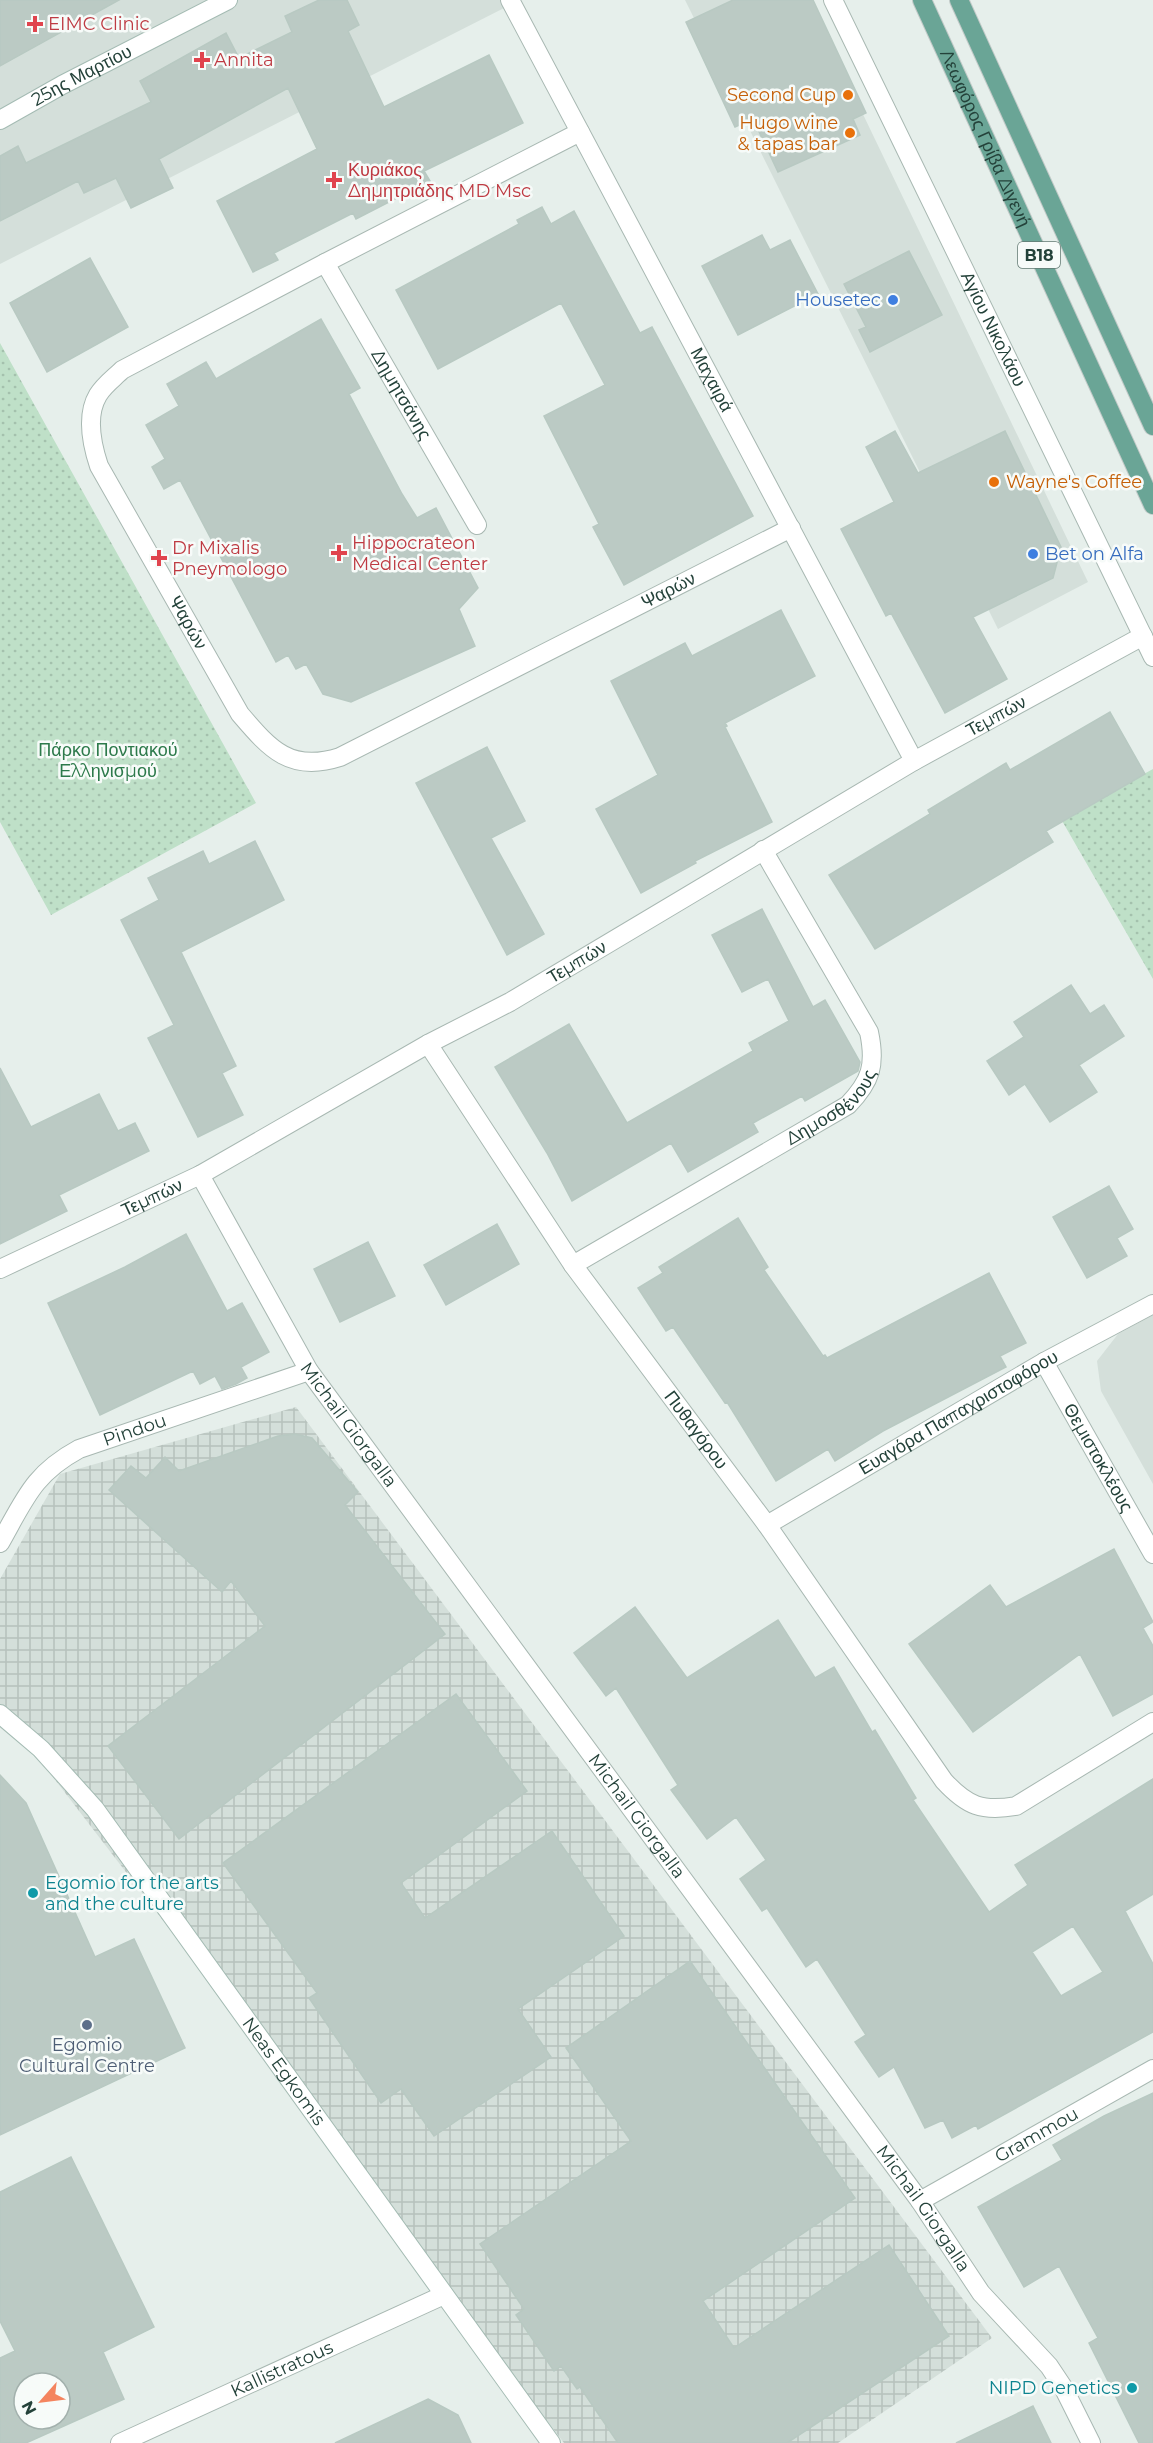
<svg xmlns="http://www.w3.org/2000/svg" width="1153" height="2443" font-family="Montserrat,sans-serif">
  <defs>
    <pattern id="industrial-grid" width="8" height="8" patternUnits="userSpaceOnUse" patternTransform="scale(1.5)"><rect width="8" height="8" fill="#d4dfda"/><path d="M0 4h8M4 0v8" fill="none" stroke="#b6c1bc"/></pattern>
    <pattern id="grass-dots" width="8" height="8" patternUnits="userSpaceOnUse" patternTransform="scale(1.5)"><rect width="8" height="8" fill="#bfe0c8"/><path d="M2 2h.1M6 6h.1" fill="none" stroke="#a4c1ad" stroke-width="1.8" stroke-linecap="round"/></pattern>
  </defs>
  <rect width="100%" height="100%" fill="#e6efeb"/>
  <!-- built -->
  <path fill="#d4dfda" d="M0 0H520L0 264Z
    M685 0H808L1088 582 998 629Z
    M1153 1315V1484L1101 1391 1097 1361 1118 1334Z"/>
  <!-- industrial -->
  <path fill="url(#industrial-grid)" d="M296 1407 992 2338 838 2443H564L0 1708V1579L60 1474Z"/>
  <!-- grass -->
  <path fill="url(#grass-dots)" d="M0 343 256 803 51 915 0 822Z
    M1153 769V979L1061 819Z"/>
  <!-- building -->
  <path fill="#bbcac4" stroke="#b8c9c2" stroke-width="1.5" fill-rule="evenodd" d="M0 0H119L0 66Z
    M319 0H347L359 25 348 31 384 107 489 55 523 123 424 171 430 181 356 219 353 213 274 253 278 260 253 272 217 201 317 149 288 88 159 159 173 188 131 208 116 178 84 193 78 181 0 221V156L18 146 26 163 151 102 140 81 226 33 239 58 292 32 285 16Z
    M733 0H813L866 113 853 119 860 135 778 172 753 119 735 127 686 22Z
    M542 207 551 224 574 211 640 333 652 327 753 516 624 585 593 527 599 524 544 416 605 385 561 303 438 369 396 290 519 224 517 220Z
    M762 235 770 250 790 240 818 294 738 335 702 266Z
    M909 251 942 315 870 352 859 330 866 327 844 284Z
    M90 258 128 327 47 372 10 303Z
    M321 319 360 388 349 394 402 494 417 518 436 508 478 588 459 609 475 646 351 702 323 694 306 664 296 669 288 655 276 662 180 480 164 489 152 467 165 459 146 425 179 406 167 384 206 362 216 379Z
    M895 431 918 473 1005 431 1061 547 1053 578 973 617 1007 679 945 713 891 613 886 616 841 529 894 502 866 447Z
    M781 610 815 676 725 723 727 726 725 727 772 822 695 861 696 863 641 893 596 809 658 775 611 681 685 643 692 656Z
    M1110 712 1145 774 1046 831 1053 842 875 949 829 875 930 814 928 810 1006 763 1010 770Z
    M487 747 525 821 491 838 544 934 507 955 416 783Z
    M255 841 284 900 181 952 236 1066 222 1073 243 1115 198 1137 148 1038 174 1025 121 920 159 900 148 878 203 851 209 864Z
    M762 909 813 1007 825 1000 860 1062 858 1071 805 1101 802 1096 753 1123 758 1132 688 1172 671 1143 572 1201 547 1153 495 1067 569 1024 627 1123 753 1051 749 1043 789 1021 768 979 742 992 712 935Z
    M1071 985 1090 1014 1104 1005 1124 1036 1079 1065 1097 1092 1050 1122 1025 1084 1009 1095 987 1061 1024 1037 1014 1022Z
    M0 1068 31 1127 99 1094 118 1131 135 1123 149 1151 59 1195 67 1211 0 1244Z
    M1109 1186 1133 1229 1117 1238 1127 1256 1087 1278 1053 1217Z
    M738 1218 768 1267 764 1270 823 1356 825 1355 827 1358 989 1273 1026 1343 1000 1356 1006 1367 883 1431 835 1461 828 1449 776 1481 727 1402 725 1403 673 1327 666 1331 638 1288 663 1273 659 1267Z
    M497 1224 519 1264 446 1305 424 1265Z
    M186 1234 227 1311 242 1303 269 1352 241 1367 247 1378 236 1384 222 1389 215 1376 200 1384 193 1371 100 1415 48 1303 125 1267Z
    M368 1242 395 1296 340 1322 314 1269Z
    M295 1434 312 1438 358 1492 345 1505 445 1634 179 1839 108 1746 265 1626 231 1581 222 1592 109 1490 131 1466 146 1478 165 1457 179 1471 278 1436Z
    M1114 1549 1153 1622 1143 1628 1153 1646V1694L1113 1716 1080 1654 973 1732 909 1644 990 1585 1006 1607Z
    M635 1607 687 1678 778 1620 815 1678 834 1667 872 1732 875 1730 916 1798 913 1800 989 1912 1028 1885 1015 1865 1153 1779V1894L1125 1911 1153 1964V2032L978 2129 976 2125 952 2138 943 2120 925 2128 894 2067 879 2077 855 2042 866 2035 817 1959 806 1967 767 1908 762 1911 740 1879 766 1860 736 1817 707 1839 671 1790 678 1785 616 1688 606 1696 574 1653ZM1073 1926 1103 1972 1061 1996 1032 1952Z
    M456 1694 527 1791 401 1883 425 1918 552 1831 624 1936 518 2009 551 2057 434 2136 401 2089 381 2103 309 1998 317 1993 223 1863Z
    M0 1775 26 1803 95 1957 134 1939 185 2048 0 2135Z
    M690 1961 855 2198 703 2301 734 2348 889 2245 949 2336 787 2443H618L580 2387 577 2389 561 2366 554 2371 516 2315 524 2309 480 2244 631 2141 566 2048Z
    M1153 2093V2443H1139L1089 2343 1098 2338 1059 2266 1024 2287 978 2207 1062 2160 1053 2145 1104 2116Z
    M71 2157 154 2327 103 2352 124 2399 26 2443H0V2358L15 2351 0 2321V2192ZM24 2383H60V2419H24Z
    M428 2399 458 2415 471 2443H335Z
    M1033 2406 1051 2443H956Z"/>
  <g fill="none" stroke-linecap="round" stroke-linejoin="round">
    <defs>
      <g id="street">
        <path id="s1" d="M510 0 914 761"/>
        <path id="s2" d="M833 0 1153 657"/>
        <path id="s3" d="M580 132 325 263 122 370C114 378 104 385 98 395 86 415 92 445 99 466L240 714C270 749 290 773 340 757L791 528"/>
        <path id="s4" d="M325 263 477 525"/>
        <path id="s5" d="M428 1044 573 1265 767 1525 944 1781C967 1806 982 1812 1016 1806L1153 1722"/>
        <path id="s6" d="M200 1175 309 1371 920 2201 981 2293 1049 2366 1063 2387 1091 2443"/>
        <path id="s7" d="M573 1265 848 1105C871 1081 876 1065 869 1032L763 850"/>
        <path id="s8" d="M0 1269 200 1175 428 1044 510 1002 914 761 1143 636"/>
        <path id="s9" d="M1044 1362 1153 1554"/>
        <path id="s10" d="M767 1525 1044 1362 1153 1304"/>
        <path id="s11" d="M0 1543C25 1499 33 1474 79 1449L309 1371"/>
        <path id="s12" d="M920 2201 1153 2069"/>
        <path id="s13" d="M120 2443 444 2295"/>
      </g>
      <g id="secondary">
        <path id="s14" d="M0 120 62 85 228 0"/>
        <path id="s15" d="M0 1714 41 1749 95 1809 551 2443"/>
      </g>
      <g id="primary">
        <path id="s16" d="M922 0 1153 505"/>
        <path d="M959 0 1153 426"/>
      </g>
    </defs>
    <!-- street casing -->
    <use href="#street" stroke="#a8b8b2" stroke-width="20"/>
    <!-- secondary casing -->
    <use href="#secondary" stroke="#a4bbb3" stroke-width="20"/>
    <!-- primary casing -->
    <use href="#primary" stroke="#c2cac8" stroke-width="20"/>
    <!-- street -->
    <use href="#street" stroke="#fff" stroke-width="18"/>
    <!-- secondary -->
    <use href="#secondary" stroke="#fff" stroke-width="18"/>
    <!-- primary -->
    <use href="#primary" stroke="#6aa596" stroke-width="18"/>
  </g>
  <!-- markers -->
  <g fill="#e0444e" stroke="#f7fbf9" stroke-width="2">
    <path d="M32 15h6v6h6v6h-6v6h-6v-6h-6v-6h6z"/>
    <path d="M199 51h6v6h6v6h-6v6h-6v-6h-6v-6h6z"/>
    <path d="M331 171h6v6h6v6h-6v6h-6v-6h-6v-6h6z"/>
    <path d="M336 544h6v6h6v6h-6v6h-6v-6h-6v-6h6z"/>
    <path d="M156 549h6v6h6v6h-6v6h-6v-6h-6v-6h6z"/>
  </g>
  <g fill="#e8710a" stroke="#f7fbf9" stroke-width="2">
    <circle cx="848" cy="95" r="6"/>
    <circle cx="850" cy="133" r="6"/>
    <circle cx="994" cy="482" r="6"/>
  </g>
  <g fill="#3f7fe0" stroke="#f7fbf9" stroke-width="2">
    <circle cx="893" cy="300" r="6"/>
    <circle cx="1033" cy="554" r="6"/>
  </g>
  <g fill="#0f9aa8" stroke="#f7fbf9" stroke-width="2">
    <circle cx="33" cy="1893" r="6"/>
    <circle cx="1132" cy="2388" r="6"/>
  </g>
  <circle fill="#5c6f8a" stroke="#f7fbf9" stroke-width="2" cx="87" cy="2025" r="6"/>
  <g text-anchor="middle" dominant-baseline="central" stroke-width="5" stroke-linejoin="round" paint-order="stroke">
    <!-- shield labels -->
    <rect fill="#f7fbf9" stroke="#637a73" stroke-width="1.5" x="1018" y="242" width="42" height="26" rx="4.5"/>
    <g font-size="16" font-weight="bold" fill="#24423a">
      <text x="1039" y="255">B18</text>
    </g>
    <!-- health labels -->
    <g font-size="18" fill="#be3a42" stroke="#f7fbf9" text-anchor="start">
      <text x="48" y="24">EIMC Clinic</text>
      <text x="214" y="60">Annita</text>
      <text x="348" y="170">Κυριάκος<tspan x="348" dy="21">Δημητριάδης MD Msc</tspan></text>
      <text x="352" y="543">Hippocrateon<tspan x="352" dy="21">Medical Center</tspan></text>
      <text x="172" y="548">Dr Mixalis<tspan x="172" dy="21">Pneymologo</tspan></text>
    </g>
    <!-- street labels -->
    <g font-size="18" fill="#24423a" stroke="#f7fbf9">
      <text stroke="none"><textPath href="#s14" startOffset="93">25ης Μαρτίου</textPath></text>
      <text stroke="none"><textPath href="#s16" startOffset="152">Λεωφόρος Γρίβα Διγενή</textPath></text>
      <text stroke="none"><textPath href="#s2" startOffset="366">Αγίου Νικολάου</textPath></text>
      <text stroke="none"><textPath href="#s1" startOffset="430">Μαχαιρά</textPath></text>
      <text stroke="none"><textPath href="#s4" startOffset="152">Δημητσάνης</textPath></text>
      <text stroke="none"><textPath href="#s3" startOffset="1396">Ψαρών</textPath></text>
      <text stroke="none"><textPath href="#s3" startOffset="804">Ψαρών</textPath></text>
      <text stroke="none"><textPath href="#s8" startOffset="1140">Τεμπών</textPath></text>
      <text stroke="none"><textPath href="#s8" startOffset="654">Τεμπών</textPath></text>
      <text stroke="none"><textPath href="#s7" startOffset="304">Δημοσθένους</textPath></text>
      <text stroke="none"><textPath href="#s8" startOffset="168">Τεμπών</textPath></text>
      <text stroke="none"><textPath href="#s10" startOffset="222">Ευαγόρα Παπαχριστοφόρου</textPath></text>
      <text stroke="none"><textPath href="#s6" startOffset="291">Michail Giorgalla</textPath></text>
      <text stroke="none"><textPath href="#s11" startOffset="184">Pindou</textPath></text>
      <text stroke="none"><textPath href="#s5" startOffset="470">Πυθαγόρου</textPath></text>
      <text stroke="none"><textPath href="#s9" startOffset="110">Θεμιστοκλέους</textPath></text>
      <text stroke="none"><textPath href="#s6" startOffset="777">Michail Giorgalla</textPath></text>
      <text stroke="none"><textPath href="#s15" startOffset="458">Neas Egkomis</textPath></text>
      <text stroke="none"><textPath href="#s12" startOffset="134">Grammou</textPath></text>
      <text stroke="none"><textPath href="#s6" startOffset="1263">Michail Giorgalla</textPath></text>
      <text stroke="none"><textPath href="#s13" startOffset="178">Kallistratous</textPath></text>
    </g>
    <!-- food labels -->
    <g font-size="18" fill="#c56008" stroke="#f7fbf9" text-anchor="end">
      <text x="836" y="95">Second Cup</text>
      <text x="838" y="123">Hugo wine<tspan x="838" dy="21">&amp; tapas bar</tspan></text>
      <text x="1006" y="482" text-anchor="start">Wayne's Coffee</text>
    </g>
    <!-- shop labels -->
    <g font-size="18" fill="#366cbe" stroke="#f7fbf9" text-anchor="end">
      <text x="881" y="300">Housetec</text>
      <text x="1045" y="554" text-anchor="start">Bet on Alfa</text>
    </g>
    <!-- park labels -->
    <g font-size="18" fill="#2d7a4b" stroke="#f7fbf9">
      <text x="108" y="750">Πάρκο Ποντιακού<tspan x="108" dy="21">Ελληνισμού</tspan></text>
    </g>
    <!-- culture labels -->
    <g font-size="18" fill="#0d838f" stroke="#f7fbf9" text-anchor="start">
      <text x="45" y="1883">Egomio for the arts<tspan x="45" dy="21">and the culture</tspan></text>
      <text x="1120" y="2388" text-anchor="end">NIPD Genetics</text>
    </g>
    <!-- service labels -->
    <g font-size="18" fill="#4e5e75" stroke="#f7fbf9">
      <text x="87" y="2045">Egomio<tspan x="87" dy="21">Cultural Centre</tspan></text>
    </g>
  </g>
  <!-- north arrow -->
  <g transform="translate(42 2401) rotate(242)"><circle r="28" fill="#f7fbf9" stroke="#a3b1ad" stroke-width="1.5"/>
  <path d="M0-4.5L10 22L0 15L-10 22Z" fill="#f4845f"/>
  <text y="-9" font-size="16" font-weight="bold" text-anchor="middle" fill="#24423a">N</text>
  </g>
</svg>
